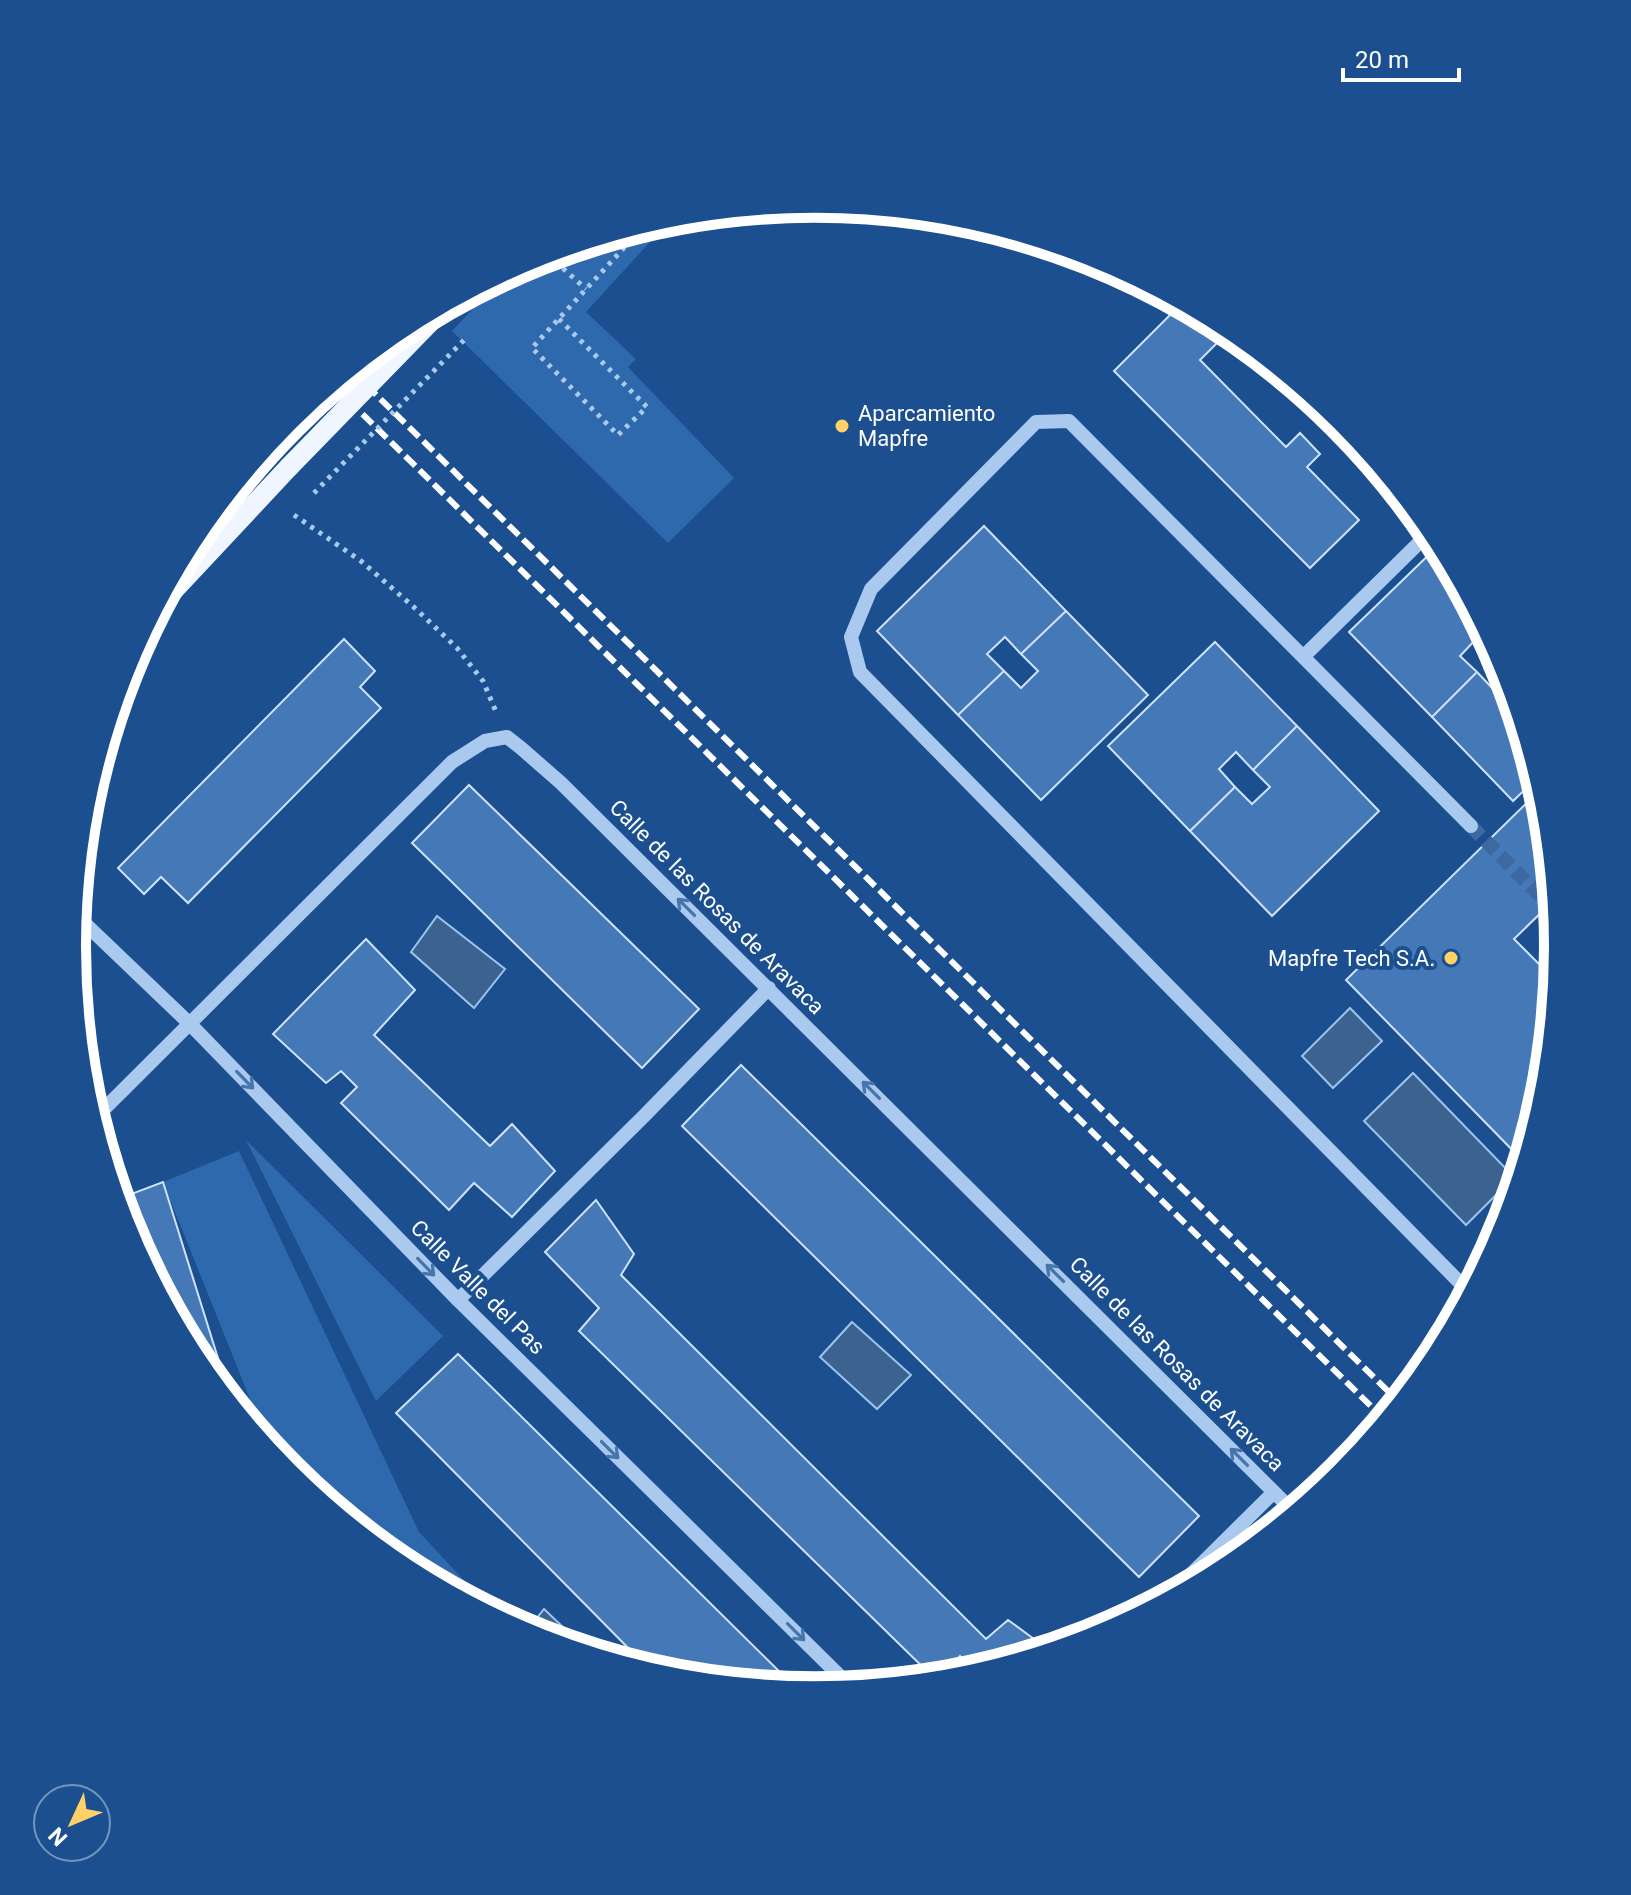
<svg xmlns="http://www.w3.org/2000/svg" width="1631" height="1895" font-family="Roboto,sans-serif">
  <rect width="100%" height="100%" fill="#1b4f8f"/>
  <!-- green -->
  <path fill="#2e69ad" d="M672 218 586 312 636 359 628 367 734 478 668 543 452 331 506 274 531 260Z
    M246 1140 443 1336 376 1401Z
    M239 1151 419 1532 498 1617 402 1565 289 1473 270 1449 163 1182Z"/>
  <!-- water -->
  <path fill="#3c6290" stroke="#9cc4f0" stroke-width="2" d="M437 916 505 969 474 1008 411 952Z
    M1350 1008 1382 1041 1333 1088 1302 1056Z
    M1413 1073 1514 1177 1466 1225 1364 1121Z
    M852 1322 911 1375 877 1409 820 1357Z
    M544 1609 589 1652 526 1632Z"/>
  <!-- building -->
  <path fill="#4478b7" stroke="#cfe3fa" stroke-width="2" d="M1181 304 1229 330 1236 336 1229 343 1223 337 1200 360 1286 447 1300 433 1320 454 1307 467 1359 520 1310 568 1114 371Z
    M984 526 1066 611 1021 654 1005 637 987 654 1004 671 958 715 877 631Z
    M1439 545 1497 653 1494 656 1477 638 1460 656 1477 672 1432 717 1349 632Z
    M1066 611 1148 695 1041 800 958 715 1004 671 1021 688 1038 671 1021 654Z
    M344 639 375 671 360 687 381 708 188 903 161 877 144 894 118 868Z
    M1215 642 1297 726 1253 770 1236 752 1219 769 1235 787 1190 831 1108 746Z
    M1477 672 1494 690 1507 677 1537 778 1513 801 1432 717Z
    M1297 726 1379 811 1272 916 1190 831 1235 787 1252 804 1270 787 1253 770Z
    M469 785 699 1009 642 1068 412 843Z
    M1541 789 1545 803 1554 900 1514 939 1556 981 1545 1093 1524 1162 1346 980Z
    M366 939 415 990 374 1035 490 1146 512 1124 555 1171 512 1217 474 1183 449 1210 341 1103 357 1087 341 1071 326 1083 273 1034Z
    M741 1065 1199 1516 1139 1577 682 1126Z
    M163 1182 232 1403 197 1360 128 1232 118 1199Z
    M596 1200 634 1254 621 1275 986 1639 1008 1620 1049 1650 975 1672 960 1656 938 1679H935L579 1331 599 1308 545 1252Z
    M458 1354 797 1689 670 1677 651 1671 396 1413Z"/>
  <g fill="none" stroke-linecap="round" stroke-linejoin="round">
    <!-- minor-tunnel -->
    <path stroke="#3d69a0" stroke-width="14" stroke-dasharray="14 7" stroke-linecap="butt" d="M1471 826 1553 909"/>
    <!-- path -->
    <path stroke="#a9c9ee" stroke-width="5" stroke-dasharray="4 6" stroke-linecap="butt" d="M548 255 586 289
      M559 319 647 407 618 435 532 348 644 226
      M294 515 361 561 416 609 457 648 483 681 497 714
      M1103 1633V1622L1122 1623"/>
    <!-- minor -->
    <path stroke="#a9c9ee" stroke-width="14" d="M1304 656 1431 531
      M1553 909 1555 912
      M75 914 190 1024 458 1300 851 1687
      M94 1119 452 762 485 741 507 737 521 748 561 783 1294 1512
      M1470 1293 860 672 851 637 871 589 1036 422 1069 421 1471 826
      M458 1300 644 1116 769 988
      M1165 1600 1274 1492"/>
    <!-- major -->
    <path stroke="#f0f6ff" stroke-width="20" d="M159 606 289 467"/>
    <!-- rail -->
    <path stroke="#fff" stroke-width="6" stroke-dasharray="14 6" stroke-linecap="butt" d="M352 371 1399 1402
      M334 386 1385 1420"/>
    <!-- path-bridge -->
    <path stroke="#a9c9ee" stroke-width="5" stroke-dasharray="4 6" stroke-linecap="butt" d="M314 493 467 337"/>
    <!-- major-bridge -->
    <path stroke="#f0f6ff" stroke-width="20" d="M289 467 440 312"/>
  </g>
  <!-- one-way arrows -->
  <defs><path id="oneway-shaft" d="M-6 0H5M1.5-3L5.5 0L1.5 3" fill="none" stroke-width="1.6" stroke-linecap="round" stroke-linejoin="round" transform="scale(2)"/></defs>
  <g stroke="#4674ac">
    <use href="#oneway-shaft" transform="translate(686 907) rotate(-135)"/>
    <use href="#oneway-shaft" transform="translate(245 1080) rotate(46)"/>
    <use href="#oneway-shaft" transform="translate(871 1090) rotate(-135)"/>
    <use href="#oneway-shaft" transform="translate(426 1267) rotate(46)"/>
    <use href="#oneway-shaft" transform="translate(1055 1273) rotate(-135)"/>
    <use href="#oneway-shaft" transform="translate(610 1450) rotate(45)"/>
    <use href="#oneway-shaft" transform="translate(1239 1457) rotate(-135)"/>
    <use href="#oneway-shaft" transform="translate(796 1632) rotate(45)"/>
  </g>
  <!-- markers -->
  <g fill="#ffd166" stroke="#1b4f8f" stroke-width="3">
    <circle cx="842" cy="426" r="8"/>
    <circle cx="1451" cy="958" r="8"/>
  </g>
  <g text-anchor="middle" dominant-baseline="central" stroke-width="8" stroke-linejoin="round" paint-order="stroke">
    <!-- poi labels -->
    <g font-size="22" fill="#fff" stroke="#1b4f8f" text-anchor="start">
      <text x="858" y="413">Aparcamiento<tspan x="858" dy="25">Mapfre</tspan></text>
      <text x="1435" y="958" text-anchor="end">Mapfre Tech S.A.</text>
    </g>
    <!-- street labels -->
    <g font-size="22" fill="#fff" stroke="#1b4f8f">
      <text transform="translate(717 907) rotate(45)">Calle de las Rosas de Aravaca</text>
      <text transform="translate(478 1287) rotate(45)">Calle Valle del Pas</text>
      <text transform="translate(1177 1364) rotate(45)">Calle de las Rosas de Aravaca</text>
    </g>
  </g>
  <!-- crop -->
  <path d="M0 0H1631V1895H0ZM86 947a729 729 0 1 1 1458 0a729 729 0 1 1-1458 0Z" fill="#1b4f8f" fill-rule="evenodd"/>
  <path fill="none" stroke="#fff" stroke-width="10" d="M86 947a729 729 0 1 1 1458 0a729 729 0 1 1-1458 0Z"/>
  <!-- north arrow -->
  <g transform="translate(72 1823) rotate(226)"><circle r="38" fill="#1b4f8f" stroke="#7695bc" stroke-width="2"/>
  <path d="M0-6L14 30L0 20L-14 30Z" fill="#ffd166"/>
  <text y="-12" font-size="22" font-weight="bold" text-anchor="middle" fill="#ffffff">N</text>
  </g>
  <!-- scale -->
  <path d="M1343 68v12h116v-12" fill="none" stroke="#ffffff" stroke-width="4"/>
  <text x="1355" y="68" font-size="24" fill="#ffffff" stroke="#1b4f8f" stroke-width="6" paint-order="stroke">20 m</text>
</svg>
